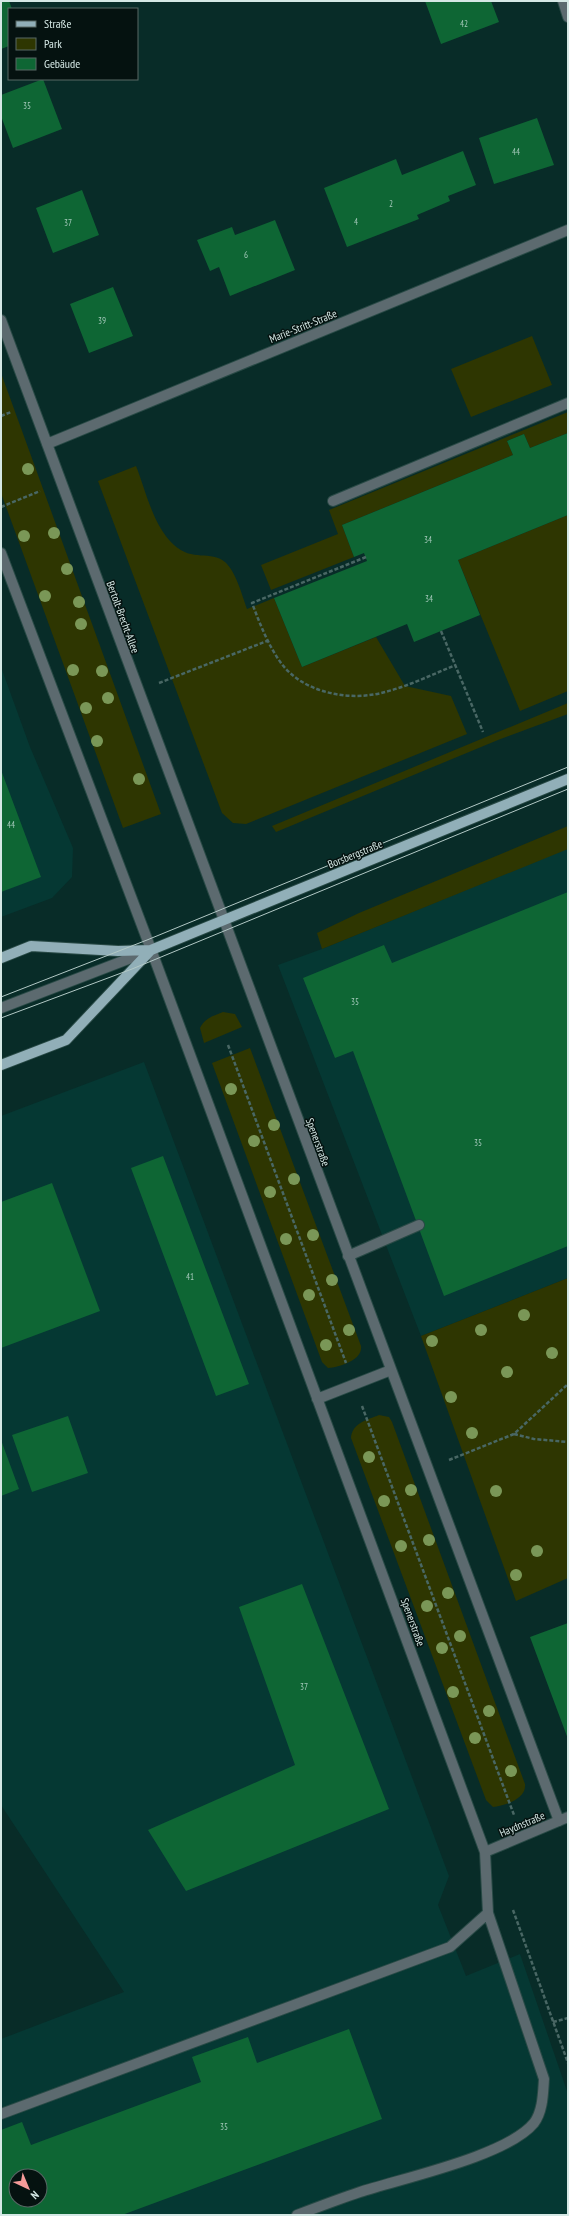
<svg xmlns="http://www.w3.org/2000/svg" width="569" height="2216" font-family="'PT Sans Narrow',sans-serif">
  <rect width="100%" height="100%" fill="#082c28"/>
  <!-- built -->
  <path fill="#053833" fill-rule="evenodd" d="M1 667 30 747 73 848 72 877 52 898 1 917Z
    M568 848V1278L421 1336 278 965 322 949Z
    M144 1062 449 1876 438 1905 466 1976 520 1954 568 2094V2215H1V2039L124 1992 1 1805V1116ZM16 2176H40V2200H16Z"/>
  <!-- green -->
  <path fill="#2e3601" d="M532 336 552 385 471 417 451 369Z
    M1 373 161 814 123 828 1 493Z
    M568 412V433L530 448 524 434 507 441 513 455 342 525 354 557 271 590 261 565 338 534 329 510Z
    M136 466C146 491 153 526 174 545 192 562 211 550 225 562 236 572 242 595 247 609L274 598 302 667 376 637 405 686 451 696 467 734 246 824 233 823 222 813 98 481Z
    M568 515V691L520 711 458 560Z
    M568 703V714L498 740 276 832 272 826Z
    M568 826V849L322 949 317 933 359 913Z
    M223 1012 235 1014 242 1027 204 1043 200 1028C205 1018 213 1016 223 1012Z
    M250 1048 361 1346C363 1360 340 1367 328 1368L322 1362 212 1063Z
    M568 1278V1578L516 1601 421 1336Z
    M379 1415 389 1417 392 1422 525 1784C527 1799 504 1806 493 1807L486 1800 351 1438C352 1423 367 1420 379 1415Z"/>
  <!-- building -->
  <path fill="#0e6634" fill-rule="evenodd" d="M1 1H9L12 9H9V46L1 49Z
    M425 1H491L499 22 441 44Z
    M43 79 62 129 13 148 1 116V95Z
    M537 118 554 165 494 184 479 138Z
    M463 151 476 185 448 196 450 201 417 215 419 219 347 247 324 188 396 159 402 175Z
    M82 190 99 235 53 253 36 208Z
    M275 220 295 270 230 296 219 267 210 271 197 240 232 227 235 235Z
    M113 287 133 336 89 353 70 304Z
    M568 433V515L458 560 480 615 414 642 407 624 302 667 274 598 367 561 364 553 354 557 342 525 513 455 507 441 524 434 530 448Z
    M1 770 41 877 1 892Z
    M568 892V1246L444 1296 353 1051 335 1058 303 978 384 945 392 963Z
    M163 1156 249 1384 216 1396 131 1168Z
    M52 1183 100 1311 1 1348V1202Z
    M68 1416 88 1473 32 1492 12 1435Z
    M1 1440 19 1489 1 1496Z
    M302 1584 389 1809 186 1891 148 1830 295 1765 239 1607Z
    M568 1623V1739L530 1637Z
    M349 2029 382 2119 122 2215H1V2130L22 2122 31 2145 201 2082 192 2057 248 2037 257 2063ZM16 2176H40V2200H16Z"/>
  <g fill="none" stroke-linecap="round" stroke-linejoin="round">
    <defs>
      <path id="minor" d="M563 1 568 17
        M1 320 559 1821
        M47 444 568 230
        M333 501 568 403
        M1 553 155 960 485 1852 488 1913 544 2079C543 2093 543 2111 534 2123 507 2156 403 2178 360 2192 339 2199 318 2207 297 2215
        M1 1008 149 951
        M348 1256 419 1225
        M317 1399 391 1370
        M485 1852 568 1817
        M1 2114 450 1947 488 1913"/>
      <path id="major" d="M1 958 31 946 118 951 151 950 568 779
        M1 1065 66 1040 151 950"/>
    </defs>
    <!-- minor casing -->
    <use href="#minor" stroke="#294a46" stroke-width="12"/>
    <!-- major casing -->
    <use href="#major" stroke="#294a46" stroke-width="12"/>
    <!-- path -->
    <path stroke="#496764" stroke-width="2.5" stroke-dasharray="4 2" stroke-linecap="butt" d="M1 416 11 412
      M1 507 40 491
      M366 557 252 603C260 624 268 645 281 663 303 693 350 702 385 692 409 686 433 674 456 665
      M441 631 483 732
      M159 683 267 641
      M228 1045 346 1363
      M362 1406 514 1815
      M514 1434 534 1439 568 1442
      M449 1460 514 1434 568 1384
      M513 1910 568 2063
      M553 2022 568 2018"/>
    <!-- minor -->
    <use href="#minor" stroke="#5c6a6f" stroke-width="10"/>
    <!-- major -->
    <use href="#major" stroke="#91afb8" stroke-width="10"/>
    <!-- tram -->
    <path stroke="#b2c8c5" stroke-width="1" d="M1 997 147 940 568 767
      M1 1018 132 969 568 789"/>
  </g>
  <!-- trees -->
  <g fill="#7a9757">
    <circle cx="28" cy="469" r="6"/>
    <circle cx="54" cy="533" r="6"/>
    <circle cx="24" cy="536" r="6"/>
    <circle cx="67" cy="569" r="6"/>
    <circle cx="45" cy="596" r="6"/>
    <circle cx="79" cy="602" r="6"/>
    <circle cx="81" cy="624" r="6"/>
    <circle cx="73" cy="670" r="6"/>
    <circle cx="102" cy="671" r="6"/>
    <circle cx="108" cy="698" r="6"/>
    <circle cx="86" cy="708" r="6"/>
    <circle cx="97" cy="741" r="6"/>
    <circle cx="139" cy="779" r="6"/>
    <circle cx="231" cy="1089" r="6"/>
    <circle cx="274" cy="1125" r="6"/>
    <circle cx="254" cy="1141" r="6"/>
    <circle cx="294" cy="1179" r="6"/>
    <circle cx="270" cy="1192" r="6"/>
    <circle cx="313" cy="1235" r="6"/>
    <circle cx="286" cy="1239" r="6"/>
    <circle cx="332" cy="1280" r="6"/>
    <circle cx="309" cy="1295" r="6"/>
    <circle cx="524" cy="1315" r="6"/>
    <circle cx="349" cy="1330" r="6"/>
    <circle cx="481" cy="1330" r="6"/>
    <circle cx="432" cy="1341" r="6"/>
    <circle cx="326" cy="1345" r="6"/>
    <circle cx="552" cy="1353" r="6"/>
    <circle cx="507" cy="1372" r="6"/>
    <circle cx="451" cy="1397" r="6"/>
    <circle cx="472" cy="1433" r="6"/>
    <circle cx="369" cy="1457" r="6"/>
    <circle cx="411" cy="1490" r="6"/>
    <circle cx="496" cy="1491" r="6"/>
    <circle cx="384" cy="1501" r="6"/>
    <circle cx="429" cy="1540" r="6"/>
    <circle cx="401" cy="1546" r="6"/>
    <circle cx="537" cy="1551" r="6"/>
    <circle cx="516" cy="1575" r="6"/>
    <circle cx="448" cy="1593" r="6"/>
    <circle cx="427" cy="1606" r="6"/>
    <circle cx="460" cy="1636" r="6"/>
    <circle cx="442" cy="1648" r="6"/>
    <circle cx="453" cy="1692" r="6"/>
    <circle cx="489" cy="1711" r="6"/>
    <circle cx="475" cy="1738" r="6"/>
    <circle cx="511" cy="1771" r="6"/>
  </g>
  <g text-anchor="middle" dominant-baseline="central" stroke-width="3" stroke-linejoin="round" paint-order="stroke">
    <!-- number labels -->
    <g font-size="9" fill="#a3c8b9">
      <text x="464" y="23">42</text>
      <text x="27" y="105">35</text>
      <text x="516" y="151">44</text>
      <text x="391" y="203">2</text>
      <text x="356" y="221">4</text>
      <text x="68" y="222">37</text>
      <text x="246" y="254">6</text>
      <text x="102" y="320">39</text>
      <text x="428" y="539">34</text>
      <text x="429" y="598">34</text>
      <text x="11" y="824">44</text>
      <text x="355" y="1001">35</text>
      <text x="478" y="1142">35</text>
      <text x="190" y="1276">41</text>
      <text x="304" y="1686">37</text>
      <text x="224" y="2126">35</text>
    </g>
    <!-- street labels -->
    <g font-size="11" fill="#d5e8e5" stroke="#051210">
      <text transform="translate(303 326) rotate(-22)">Marie-Stritt-Straße</text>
      <text transform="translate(123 617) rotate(70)">Bertolt-Brecht-Allee</text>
      <text transform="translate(355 854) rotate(-22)">Borsbergstraße</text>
      <text transform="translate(318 1142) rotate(70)">Spenerstraße</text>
      <text transform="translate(413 1622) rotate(70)">Spenerstraße</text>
      <text transform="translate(522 1824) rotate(-23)">Haydnstraße</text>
    </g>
  </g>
  <!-- border -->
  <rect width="569" height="2216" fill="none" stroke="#d5e8e5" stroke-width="4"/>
  <!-- legend -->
  <rect x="8" y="8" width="130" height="72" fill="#051210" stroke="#586865"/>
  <rect x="16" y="21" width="20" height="6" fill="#91afb8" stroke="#586865"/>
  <text x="44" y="28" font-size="12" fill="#d5e8e5">Straße</text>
  <rect x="16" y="38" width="20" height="12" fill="#2e3601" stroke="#586865"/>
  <text x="44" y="48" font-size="12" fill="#d5e8e5">Park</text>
  <rect x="16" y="58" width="20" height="12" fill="#0e6634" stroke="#586865"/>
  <text x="44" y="68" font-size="12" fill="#d5e8e5">Gebäude</text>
  <!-- north arrow -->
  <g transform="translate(28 2188) rotate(136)"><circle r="19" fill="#051210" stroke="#586865"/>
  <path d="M0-3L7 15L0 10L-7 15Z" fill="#f59b99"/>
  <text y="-6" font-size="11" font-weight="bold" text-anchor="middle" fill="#d5e8e5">N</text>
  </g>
</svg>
